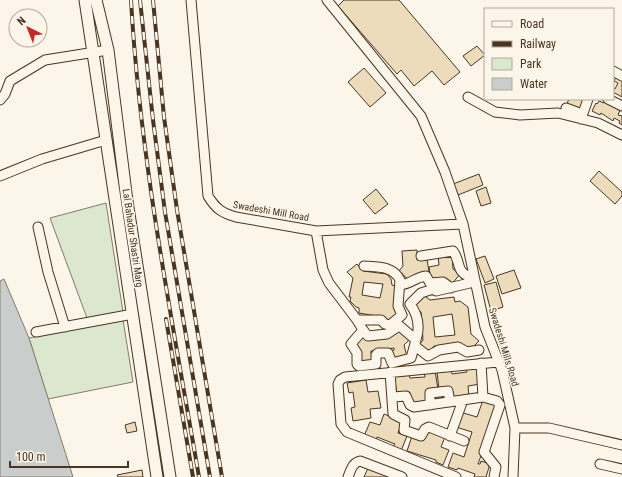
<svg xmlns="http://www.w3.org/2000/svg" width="622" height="477" font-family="'Roboto Condensed',sans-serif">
  <rect width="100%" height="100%" fill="#fbf6e9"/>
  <!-- green -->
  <path fill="#dce7d0" stroke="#887966" d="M106 203 123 312 87 318 50 218Z
    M123 320 133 382 48 399 29 338Z"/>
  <!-- water -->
  <path fill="#c9cecd" stroke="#887966" d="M4 279 29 338 73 477H0V281Z"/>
  <!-- building -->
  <path fill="#ecdcbc" stroke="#4a3520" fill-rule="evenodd" d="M344 0H399L460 72 444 85 432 71 414 86 401 70 397 74 338 6Z
    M477 46 485 55 471 66 463 56Z
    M364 68 386 93 370 107 348 82Z
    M616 77 622 80V97L613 92V88L615 89 618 83 614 81Z
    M569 99H583L582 101 585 102 581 112 566 106Z
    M605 100 616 106 615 108 620 110 618 115 622 116V125L619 123 620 121 614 118 613 121 601 113 600 115 592 111 596 103 597 104 599 101 604 103Z
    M599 171 622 192V196L615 204 590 181Z
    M479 174 483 185 458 195 453 184Z
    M486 187 491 203 481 206 476 191Z
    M376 189 388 204 375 214 363 200Z
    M417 250V260L427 259 429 272 417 274 410 281 399 271 403 266 402 251Z
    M452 254 453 269 460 274 452 284 431 281 429 267 439 265 438 255Z
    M485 256 494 279 485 283 476 259Z
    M357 264 363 271 387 274 391 279 392 285 395 286 397 290 394 309 398 315 388 324 382 317 359 313V308L356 307 350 301 351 297H349L353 278 347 272ZM364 282 383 284 380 298 362 295Z
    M514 270 521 288 502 294 496 276Z
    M496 282 503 307 491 311 484 285Z
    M422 294 430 300 454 297 455 302 460 301 468 307 471 334 479 341 469 351 462 345 434 346 427 354 418 346 423 340 421 312 413 305ZM452 314 455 335 435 337 433 317Z
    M399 330 410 339 404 345 407 357 393 359 392 351 394 350V348L371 351V354H374V361H360L354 344 363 334Z
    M478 366 480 384 468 386 469 396 452 399 451 388 439 389 437 372 451 370 452 374 467 372 466 368Z
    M435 371 438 389 426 391 427 401 410 403 409 392 397 394 394 377 409 375 410 378 425 377 424 373Z
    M366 380 368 392 378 391 381 408 370 409 371 418 353 421 351 408 355 407 353 392 349 393 347 383Z
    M483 400 499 406 478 464H480L481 461 490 464 486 477H474L475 474 458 468 457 470 448 467 453 453 464 457 472 432 456 427 460 412 477 417Z
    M384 414 402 421 398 433 407 436 401 451 393 447 395 444 377 437 376 441 364 436 370 422 380 425Z
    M135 422 137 431 127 433 125 425Z
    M427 431 445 437 441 447 449 450 443 465 436 462V460L407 451 412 436 424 440Z
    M368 468 391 477H364Z
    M142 470 143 477H118L117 475Z"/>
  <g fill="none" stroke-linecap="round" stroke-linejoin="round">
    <defs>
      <path id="minor" d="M191 0 208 196C216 209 222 213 236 217L316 231 463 224
        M327 0 421 116 445 172 463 224 485 327 502 370 515 428 513 477
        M613 71 622 76
        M468 97 495 112 520 115 558 113 598 123 622 135
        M608 99 622 106
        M0 100 5 94 10 81 45 60 108 50
        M566 108 582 114
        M581 119 588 99
        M0 176 42 159 106 140
        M38 227 48 272 65 327
        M316 231 323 270 329 283 357 320H381L385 324 390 325 402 315 398 306 400 280C393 266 378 267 364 266
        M421 256 453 251C462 263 454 272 473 278
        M400 285C411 284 416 277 426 276L430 283 443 282 451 288
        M432 285 433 289 436 291 474 282
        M357 320 363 330 351 344 357 353V364L359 366 376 364V355L378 353H388L392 363 411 358 416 340 395 322
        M363 330 368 336 387 334 399 326
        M36 332 133 314
        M416 340C420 328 418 315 410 304L421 293 433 289
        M415 346 428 356 439 350 458 347 467 352 479 350
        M481 363 483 397 497 401 500 405 484 452 496 467 494 477
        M390 372 393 414 405 420 404 430 421 436 425 429 429 427 464 441
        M393 397 406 396 410 405 414 407 483 397
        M430 405V393L448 391 450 402
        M515 428H549L622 445
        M450 436 463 400
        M600 464 622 469
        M348 477C351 470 352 463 360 461L402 477
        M456 477 347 432 341 424 338 384 340 380 345 377 498 362"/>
      <path id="major" d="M85 0 157 477
        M96 0 108 50 127 201 170 477"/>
    </defs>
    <!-- minor casing -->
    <use href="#minor" stroke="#4a3520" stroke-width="11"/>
    <!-- major casing -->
    <use href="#major" stroke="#4a3520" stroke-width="13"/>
    <!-- minor -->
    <use href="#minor" stroke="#fbf6e9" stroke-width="9"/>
    <!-- major -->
    <use href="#major" stroke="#fbf6e9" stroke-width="11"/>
    <defs>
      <path id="rail" d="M131 0C140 160 172 319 199 477
        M140 0 153 120 165 212 210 477
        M153 0 164 117 177 210 222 477
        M166 319 193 477"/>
    </defs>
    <!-- rail casing -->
    <use href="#rail" stroke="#4a3520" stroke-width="4"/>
    <!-- rail -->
    <use href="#rail" stroke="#fbf6e9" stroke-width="2.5" stroke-dasharray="8" stroke-linecap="butt"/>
  </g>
  <g text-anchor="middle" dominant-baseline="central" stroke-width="3" stroke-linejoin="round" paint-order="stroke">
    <!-- street labels -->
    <g font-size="10" fill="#4a3520" stroke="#fbf6e9">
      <text transform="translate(271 211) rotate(10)">Swadeshi Mill Road</text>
      <text transform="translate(133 238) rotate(82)">Lal Bahadur Shastri Marg</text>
      <text transform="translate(504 347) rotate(73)">Swadeshi Mills Road</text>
    </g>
  </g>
  <!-- legend -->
  <rect x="484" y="8" width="130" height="92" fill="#fbf6e9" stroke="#b4a999"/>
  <rect x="492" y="21" width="20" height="6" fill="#fbf6e9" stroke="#b4a999"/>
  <text x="520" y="28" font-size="12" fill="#4a3520">Road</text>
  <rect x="492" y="41" width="20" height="6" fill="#4a3520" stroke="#b4a999"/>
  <text x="520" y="48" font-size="12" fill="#4a3520">Railway</text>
  <rect x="492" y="58" width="20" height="12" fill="#dce7d0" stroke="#b4a999"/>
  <text x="520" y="68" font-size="12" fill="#4a3520">Park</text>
  <rect x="492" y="78" width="20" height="12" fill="#c9cecd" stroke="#b4a999"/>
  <text x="520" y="88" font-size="12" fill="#4a3520">Water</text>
  <!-- north arrow -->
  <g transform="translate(28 28) rotate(317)"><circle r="19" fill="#fbf6e9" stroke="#b4a999"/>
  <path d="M0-3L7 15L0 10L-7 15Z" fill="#c62828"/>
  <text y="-6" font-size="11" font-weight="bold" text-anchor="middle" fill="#4a3520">N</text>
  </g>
  <!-- scale -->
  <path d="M10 461v6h118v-6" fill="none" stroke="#4a3520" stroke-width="2"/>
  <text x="16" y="461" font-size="12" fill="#4a3520" stroke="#fbf6e9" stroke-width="3" paint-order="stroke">100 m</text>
</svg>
